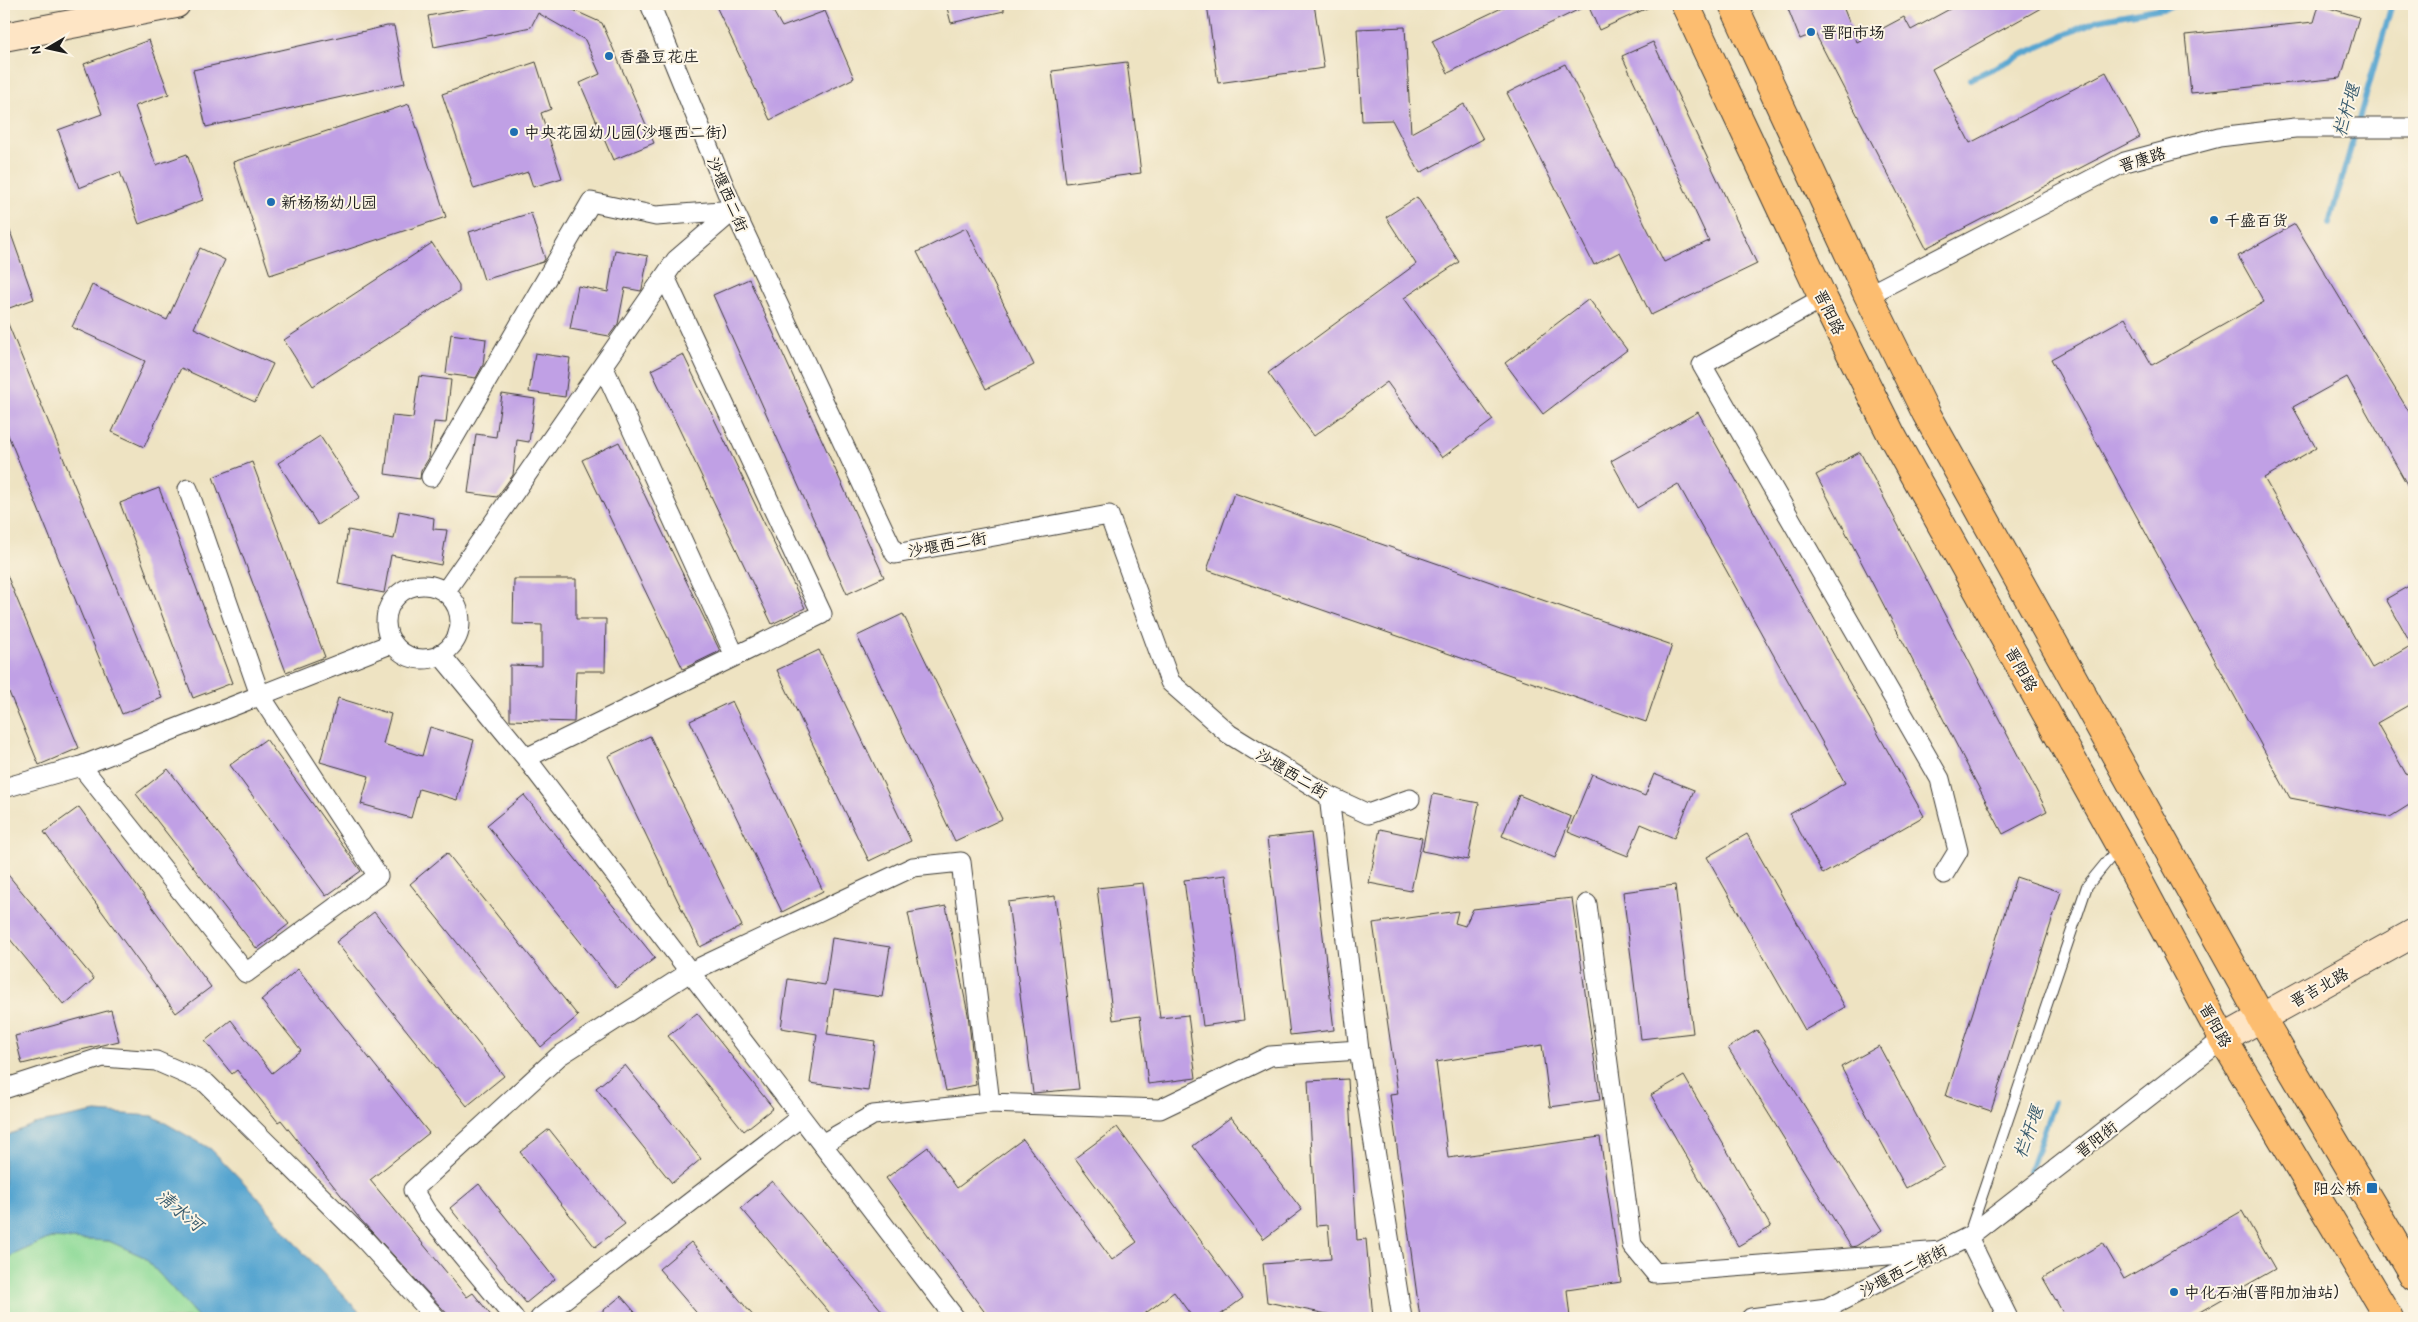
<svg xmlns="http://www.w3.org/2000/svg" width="2418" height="1322" font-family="'Patrick Hand','LXGW WenKai TC',sans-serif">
  <rect width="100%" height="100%" fill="#fcf5e5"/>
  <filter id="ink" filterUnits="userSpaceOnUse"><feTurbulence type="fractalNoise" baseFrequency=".02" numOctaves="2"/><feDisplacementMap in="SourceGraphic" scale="10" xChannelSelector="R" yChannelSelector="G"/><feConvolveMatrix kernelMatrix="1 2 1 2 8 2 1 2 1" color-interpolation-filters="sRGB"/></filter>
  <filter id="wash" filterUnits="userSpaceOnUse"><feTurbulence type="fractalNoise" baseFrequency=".0096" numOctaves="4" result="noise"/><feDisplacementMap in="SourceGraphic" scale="20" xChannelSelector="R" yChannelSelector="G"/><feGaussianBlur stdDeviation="1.12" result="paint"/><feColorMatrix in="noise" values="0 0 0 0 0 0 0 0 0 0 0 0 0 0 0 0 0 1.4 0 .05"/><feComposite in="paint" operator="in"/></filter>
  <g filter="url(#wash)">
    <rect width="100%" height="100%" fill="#eee3c2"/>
    <!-- green -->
    <path fill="#8dda97" stroke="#547b5a" d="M50 1238 109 1241 144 1257 199 1318H4V1259Z"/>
    <!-- water -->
    <path fill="#57a5d0" stroke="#3a6076" d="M96 1112 153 1116 211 1149 256 1195 298 1247 365 1318H199L144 1257 109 1241 50 1238 4 1259V1137L34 1124Z"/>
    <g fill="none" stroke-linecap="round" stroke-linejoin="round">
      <!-- stream -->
      <path stroke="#57a5d0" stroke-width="6" d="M1970 79 2097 20 2184 4
        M2329 224 2392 4
        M2030 1171 2054 1102"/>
    </g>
    <g id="blocks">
      <!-- building -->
      <path fill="#c0a0e5" d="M490 4H560L602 23 654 143 613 160 580 83 600 74 585 40 538 13 531 27 434 47 428 16Z
        M715 4H769L782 27 825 11 854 78 770 120Z
        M946 4H1004V11L951 23Z
        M1207 4H1314L1324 68 1218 83Z
        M1510 4H1656L1599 30 1588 5 1448 73 1432 41Z
        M1786 4H1842L1857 42 1904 17 1911 30 1959 4H2048L1932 69 1970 143 2106 72 2140 137 1926 248 1815 33 1800 39Z
        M2319 5 2359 17 2341 78 2191 93 2185 35 2314 22Z
        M387 26H394L405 83 206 127 193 70Z
        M1405 27 1411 133 1464 104 1483 139 1420 173 1392 120 1362 121 1357 29Z
        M149 40 169 94 135 106 156 165 187 154 203 200 139 224 120 172 79 188 58 130 102 114 84 64Z
        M1653 42 1757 264 1651 315 1620 252 1594 265 1507 93 1565 64 1664 262 1709 241 1622 56Z
        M536 62 551 109 541 113 562 178 533 187 528 172 474 189 442 94Z
        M1127 62 1141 173 1066 183 1052 71Z
        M409 104 446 217 270 275 233 162Z
        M1417 197 1459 262 1404 298 1493 420 1442 458 1387 382 1314 436 1268 373 1416 264 1386 217Z
        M531 213 545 259 543 262 484 280 469 232Z
        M6 220 34 299 4 310V221Z
        M2295 224 2414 420V497L2347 377 2293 407 2316 448 2264 478 2372 668 2412 645 2386 599 2414 583V702L2377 723 2406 774 2414 769V802L2390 817 2290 798 2051 359 2125 318 2152 365 2264 302 2238 256Z
        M966 228 1034 365 986 389 917 252Z
        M432 243 459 285V292L313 386 284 340Z
        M200 248 225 260 194 328 273 364 255 402 181 368 144 447 112 432 145 361 72 327 92 285 167 320Z
        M615 250 648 256 642 289 641 291 625 288 618 324 609 336 570 329 578 286 608 292Z
        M749 279 884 577 847 594 713 295Z
        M1589 299 1627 350 1543 414 1505 363Z
        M4 314 162 698 122 714 4 425Z
        M451 334 486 339 483 365 476 378 446 374Z
        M535 353 570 358 565 397 529 392Z
        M683 354 805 608 772 624 651 370Z
        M419 376 451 380 446 423 434 422 429 458 421 471 420 479 385 474 392 416 413 418Z
        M502 394 535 399 529 442 517 440 513 475 497 497 468 493 476 434 496 437Z
        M1698 412 1924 816 1823 874 1790 814 1845 783 1678 484 1637 508 1611 461Z
        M320 436 360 497 318 525 278 463Z
        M619 442 720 651 683 669 582 460Z
        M1860 452 2047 811 2003 834 1816 475Z
        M252 462 325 657 286 672 213 477Z
        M159 488 232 683 193 698 120 503Z
        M1234 493 1672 645 1646 722 1207 570Z
        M399 511 434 518 433 529 447 530 441 565 391 555 384 593 338 584 348 530 394 539Z
        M4 568 79 748 39 765 4 680Z
        M514 579H576V619H606L605 671H576L574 722 510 720V665L542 666V625L513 624Z
        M903 614 1002 819 955 841 857 636Z
        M819 650 911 841 869 861 777 670Z
        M338 698 391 714 383 744 422 756 430 727 474 740 457 800 419 789 411 818 361 804 369 776 320 762Z
        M732 701 823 891 782 912 690 721Z
        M650 736 742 926 700 947 608 756Z
        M266 739 361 871 326 896 230 765Z
        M168 769 289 924 257 949 136 794Z
        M1592 774 1645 796 1654 774 1694 790 1674 838 1641 824 1628 856 1568 832Z
        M1433 794 1479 803 1468 860 1422 851Z
        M524 795 655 958 617 988 487 825Z
        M1519 795 1571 817 1555 858 1502 836Z
        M79 807 211 987 176 1013 44 832Z
        M1380 829 1422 838 1411 891 1369 883Z
        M1311 833 1334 1030 1290 1035 1267 838Z
        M1747 834 1845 1007 1805 1030 1707 857Z
        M447 853 578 1016 541 1047 410 884Z
        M4 870 94 979 64 1005 4 932Z
        M1226 875 1244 1020 1203 1026 1184 880Z
        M2016 877 2061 892 1991 1111 1946 1096Z
        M1143 883 1160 1018 1188 1015 1196 1078 1148 1084 1140 1016 1113 1020 1097 888Z
        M1675 885 1693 1033 1641 1039 1623 892Z
        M1055 896 1079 1089 1033 1093 1008 902Z
        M1572 898 1600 1100 1550 1107 1542 1045 1436 1062 1448 1158 1600 1137 1621 1282 1567 1290 1570 1318H1420L1390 1095 1398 1094 1373 923 1458 911 1455 923 1465 926 1473 909Z
        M946 906 968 1014 976 1085 946 1091 908 913Z
        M374 912 504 1076 467 1106 336 942Z
        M832 938 890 947 882 997 834 990 827 1034 875 1041 868 1091 810 1083 817 1034 781 1028 788 979 825 985Z
        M298 969 429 1133 370 1180 467 1297 473 1293 493 1318H451L360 1219 281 1120 278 1122 237 1070 232 1074 205 1041 231 1020 272 1073 301 1050 261 1000Z
        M111 1010 119 1041 22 1064 15 1036Z
        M697 1013 773 1108 744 1131 668 1036Z
        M1757 1030 1882 1230 1856 1246 1851 1247 1728 1048Z
        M1879 1046 1944 1167 1906 1188 1841 1067Z
        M625 1065 701 1159 672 1183 596 1088Z
        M1684 1076 1771 1227 1738 1246 1651 1095Z
        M1348 1079 1357 1240 1366 1239 1373 1318H1347L1267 1302 1263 1264 1331 1259 1328 1225 1316 1226 1308 1081Z
        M1231 1117 1302 1210 1264 1239 1193 1146Z
        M1117 1127 1243 1298 1216 1318H1193L1174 1292 1139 1318H989L886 1178 928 1147 957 1188 1023 1139 1112 1260 1137 1242 1075 1158Z
        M549 1129 625 1224 595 1247 520 1152Z
        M772 1181 888 1318H834L741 1208Z
        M479 1184 555 1279 526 1303 450 1208Z
        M2242 1211 2275 1269 2189 1318H2066L2043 1278 2103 1243 2124 1279Z
        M691 1242 755 1318H701L659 1269Z
        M621 1296 640 1318H594Z"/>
    </g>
  </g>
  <g filter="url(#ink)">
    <use href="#blocks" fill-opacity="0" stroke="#3c3a35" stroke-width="1"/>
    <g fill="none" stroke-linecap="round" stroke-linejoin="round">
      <defs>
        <path id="lane" d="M1969 1234 2087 886 2119 847"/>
        <path id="street" d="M650 4 734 210 895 554 1109 515 1170 682 1229 734 1329 796 1368 814 1410 799
          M1868 295 2125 162 2219 137 2295 128H2414
          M1823 298 1702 365 1940 779 1958 851 1944 874
          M603 366 735 656
          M431 477 591 202 656 216 734 210
          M386 622a37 37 0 1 1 74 0a37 37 0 1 1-74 0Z
          M445 592 676 260 734 210
          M440 654 526 758 955 1318
          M526 758 822 614 665 277
          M81 766 246 973 378 876 260 695 188 489
          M4 788 81 766 393 643
          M1329 796 1359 1050 1402 1318
          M1587 904 1632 1245 1655 1273 1941 1251
          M4 1089 103 1057 156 1061 206 1083 365 1240 436 1318
          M822 1144 873 1115 990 1103 1160 1109 1270 1056 1359 1050
          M1968 1237 2008 1318
          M514 1318 427 1213 413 1190 559 1056 690 972 913 867 961 862 990 1103
          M540 1318 801 1117
          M1751 1318 1827 1308 1968 1237 2223 1039"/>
        <path id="secondary" d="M4 37 176 4
          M2223 1039 2414 933"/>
        <path id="primary" d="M1685 4 1823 298 1891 434 2120 846 2223 1039
          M1733 4 1868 295 1926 413 2262 1019"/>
        <path id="highway" d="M2262 1019 2414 1276
          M2223 1039 2389 1318"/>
      </defs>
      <!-- lane casing -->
      <use href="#lane" stroke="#3c3a35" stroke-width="12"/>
      <!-- street casing -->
      <use href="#street" stroke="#3c3a35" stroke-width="21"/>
      <!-- secondary casing -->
      <use href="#secondary" stroke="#3c3a35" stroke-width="30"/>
      <!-- primary casing -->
      <use href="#primary" stroke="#3c3a35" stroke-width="30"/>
      <!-- highway casing -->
      <use href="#highway" stroke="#3c3a35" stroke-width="30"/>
      <!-- lane -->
      <use href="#lane" stroke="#fff" stroke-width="10"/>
      <!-- street -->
      <use href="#street" stroke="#fff" stroke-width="19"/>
      <!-- secondary -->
      <use href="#secondary" stroke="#fee5c5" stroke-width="28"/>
      <!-- primary -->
      <use href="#primary" stroke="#fcbd6f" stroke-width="28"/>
      <!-- highway -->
      <use href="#highway" stroke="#fcbd6f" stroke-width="28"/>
    </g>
  </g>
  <!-- markers -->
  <g fill="#1f6fb2" stroke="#fcf5e5" stroke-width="2">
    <circle cx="1811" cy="32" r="5"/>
    <circle cx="609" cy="56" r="5"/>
    <circle cx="514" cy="132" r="5"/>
    <circle cx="271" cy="202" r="5"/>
    <circle cx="2214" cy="220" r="5"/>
    <rect x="2366" y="1182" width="12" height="12" rx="2.5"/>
    <circle cx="2174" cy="1292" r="5"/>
  </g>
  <g text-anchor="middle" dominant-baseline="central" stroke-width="4" stroke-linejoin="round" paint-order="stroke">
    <!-- poi labels -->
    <g font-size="16" fill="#1c1c1c" stroke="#fcf5e5" text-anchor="start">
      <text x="1821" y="32">晋阳市场</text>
      <text x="619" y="56">香叠豆花庄</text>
      <text x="524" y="132">中央花园幼儿园(沙堰西二街)</text>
      <text x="281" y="202">新杨杨幼儿园</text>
      <text x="2224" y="220">千盛百货</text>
      <text x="2361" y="1188" text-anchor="end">阳公桥</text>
      <text x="2184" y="1292">中化石油(晋阳加油站)</text>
    </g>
    <!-- street labels -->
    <g font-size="16" fill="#1c1c1c" stroke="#fcf5e5">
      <text transform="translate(2142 159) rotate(-18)">晋康路</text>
      <text transform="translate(728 194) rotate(67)">沙堰西二街</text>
      <text transform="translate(1830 312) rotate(64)">晋阳路</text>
      <text transform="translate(947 544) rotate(-10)">沙堰西二街</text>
      <text transform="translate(2022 669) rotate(61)">晋阳路</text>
      <text transform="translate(1292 773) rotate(31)">沙堰西二街</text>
      <text transform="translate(2319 987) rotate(-29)">晋吉北路</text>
      <text transform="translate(2216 1025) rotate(61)">晋阳路</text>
      <text transform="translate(2096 1139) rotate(-38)">晋阳街</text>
      <text transform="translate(1903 1270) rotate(-27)">沙堰西二街街</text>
    </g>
    <!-- water labels -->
    <g font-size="18" font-style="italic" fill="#375a6d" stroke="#fcf5e5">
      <text transform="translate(2346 110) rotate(-74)">栏杆堰</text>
      <text transform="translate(2028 1132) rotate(-70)">栏杆堰</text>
      <text transform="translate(180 1210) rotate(39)">清水河</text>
    </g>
  </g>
  <!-- margin -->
  <rect width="2418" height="1322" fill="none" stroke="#fcf5e5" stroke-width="20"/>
  <!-- north arrow -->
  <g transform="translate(48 48) rotate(261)" stroke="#fcf5e5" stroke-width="4" paint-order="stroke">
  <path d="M0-4L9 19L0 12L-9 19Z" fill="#1c1c1c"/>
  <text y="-8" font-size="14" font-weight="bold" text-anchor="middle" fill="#1c1c1c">N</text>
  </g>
</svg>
